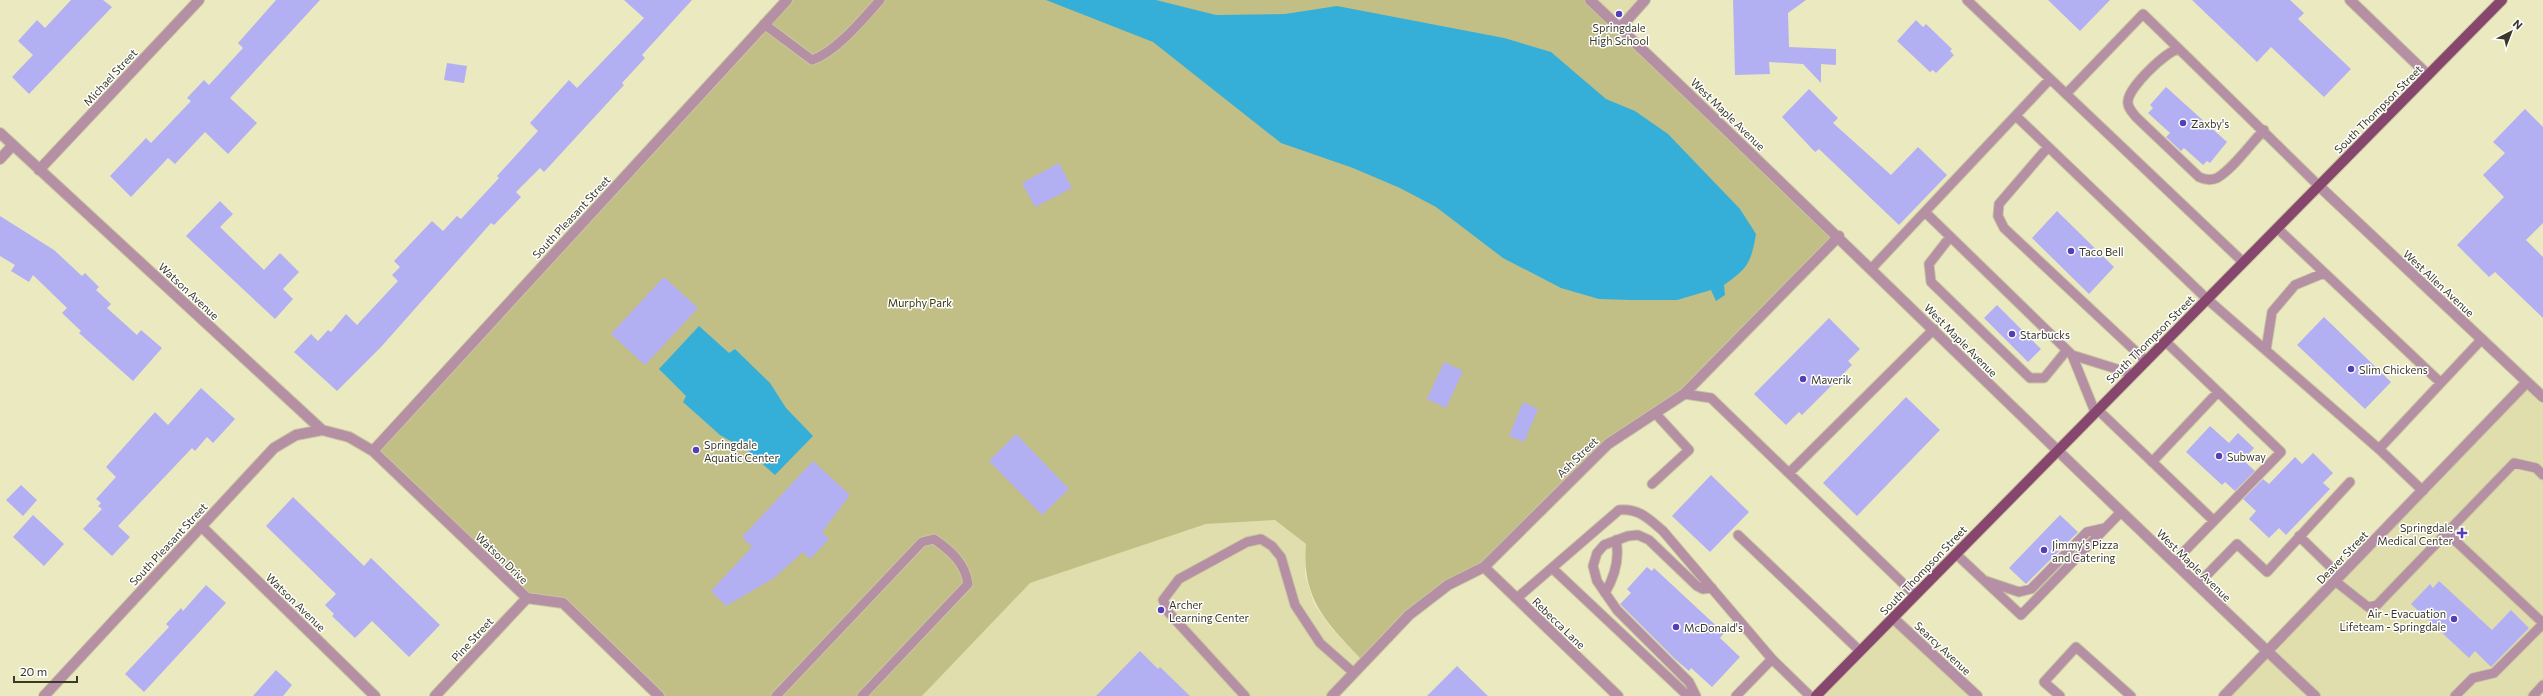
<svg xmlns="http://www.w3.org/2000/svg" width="2543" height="696" font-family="Commissioner,sans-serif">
  <rect width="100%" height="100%" fill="#ebe9bf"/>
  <!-- built -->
  <path fill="#e0dead" d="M1590 0H1645L1620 28Z
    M2527 382 2543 397V696H2224Z
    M1275 520 1306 544 1305 575 1314 604 1332 629 1364 662 1332 696H922L1029 583 1206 524Z
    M1893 618 1977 696H1816Z"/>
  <!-- green -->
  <path fill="#c1be86" d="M787 0H1590L1839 236 1708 371 1608 444 1484 567 1448 585 1364 662C1328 624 1301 600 1306 544L1275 520 1206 524 1030 583 922 696H659L563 603 527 598 373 451Z"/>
  <!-- water -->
  <path fill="#35afd8" d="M1046 0H1156L1216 15 1285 14 1337 6 1504 38 1551 52 1606 99 1635 111 1668 134 1740 209 1756 234C1751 263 1748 268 1724 285L1725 295 1716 301 1711 290 1677 300H1630L1599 299 1561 288 1503 258 1436 207 1400 188 1353 168 1281 143 1153 42Z
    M699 326 729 353 735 349 770 383 786 408 813 436 775 475 747 450 720 435 683 402 686 396 659 369Z"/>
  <!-- building -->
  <path fill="#b2b0f3" d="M71 0H103L112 7 29 94 12 77 33 55 18 41 37 20 45 28Z
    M276 0H320L230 98 257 123 228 154 205 132 175 164 168 158 131 197 110 176 146 138 151 143 191 101 187 98 204 80 209 85 243 48 238 43Z
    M624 0H692L642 55 645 58 622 83 624 85 544 172 540 168 516 192 521 197 494 225 491 223 381 347 337 391 294 352 311 334 318 341 328 330 331 332 346 314 357 325 398 281 392 275 400 267 394 261 432 221 443 231 457 216 461 219 499 178 497 176 538 131 530 123 569 80 577 88 644 18Z
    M1733 0H1806L1788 13 1789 47 1836 49V65L1821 64V83L1803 64 1769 62 1770 74 1735 75Z
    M2048 0H2110L2080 31Z
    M2192 0H2290L2304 13 2298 19 2351 69 2324 97 2271 47 2257 62Z
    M1916 20 1923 27 1926 24 1952 49 1950 51 1954 55 1936 73 1933 70 1930 72 1897 41Z
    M447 63 467 66 464 83 444 80Z
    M2166 87 2227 142 2210 163 2207 161 2203 165 2184 148 2181 151 2166 137 2170 133 2148 113 2153 108 2150 105Z
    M1809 89 1838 118 1833 123 1891 175 1918 147 1947 175 1899 225 1819 149 1815 152 1782 117Z
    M2525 109 2543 127V223L2526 240 2543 257V318L2495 272 2489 277 2457 245 2504 197 2483 175 2505 153 2493 142Z
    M1059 163 1072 188 1035 207 1022 183Z
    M220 201 233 214 220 227 264 270 280 253 299 272 283 289 293 299 275 319 186 236Z
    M2057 211 2114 267 2089 294 2032 238Z
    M0 216 54 250 82 276 85 273 99 287 96 290 111 304 107 308 137 335 141 330 162 348 133 381 79 333 81 331 62 313 67 308 33 275 29 282 11 271 15 265 0 256Z
    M664 277 698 308 645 365 611 334Z
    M1997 305 2041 349 2028 362 1984 318Z
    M2324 317 2391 382 2365 409 2297 345Z
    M1829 318 1860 349 1848 361 1852 365 1802 415 1799 412 1786 425 1754 394Z
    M1444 362 1463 371 1446 408 1427 399Z
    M201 388 235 419 213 443 207 437 195 451 192 448 118 526 130 537 112 556 83 529 102 509 98 506 101 503 96 499 116 477 106 467 155 412 168 425Z
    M1906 397 1940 430 1857 516 1823 483Z
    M1523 402 1538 409 1524 442 1509 436Z
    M2210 426 2229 443 2238 433 2254 448 2243 460 2255 471 2235 491 2225 482 2222 485 2186 452Z
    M1016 434 1069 489 1042 515 989 461Z
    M2313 453 2333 473 2323 483 2330 489 2286 535 2279 528 2269 538 2249 519 2256 511 2243 499 2263 479 2269 484 2295 457 2302 464Z
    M813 461 850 495 822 532 829 539 810 559 803 552 774 578 726 606 711 591 752 547 742 537Z
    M1711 475 1749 512 1710 552 1672 516Z
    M21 485 37 500 23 516 6 500Z
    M293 497 364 566 371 558 440 625 409 657 372 621 355 638 332 616 334 614 325 605 336 594 266 526Z
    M33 515 64 544 44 566 13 537Z
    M2060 515 2078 532 2026 584 2009 568Z
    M1647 567 1652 571 1654 568 1724 633 1720 638 1740 657 1712 687 1691 668 1689 671 1675 659 1620 604 1631 593 1627 589Z
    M2439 581 2492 630 2511 610 2529 628 2491 667 2475 651 2469 658 2411 604 2430 584 2433 588Z
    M206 585 226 603 144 692 125 674 169 627 166 624 181 608 183 611Z
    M1140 651 1158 669 1160 667 1190 696H1096Z
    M1457 666 1488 696H1427Z
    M276 670 292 685 283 696H253Z"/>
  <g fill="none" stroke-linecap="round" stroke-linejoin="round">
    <defs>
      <path id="lane" d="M1967 0 2243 262
        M764 24 812 60C836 52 863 19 880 0
        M2066 94 2143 14 2179 49
        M2016 116 2207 299 2379 449
        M2264 130C2251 143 2233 169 2217 178 2210 181 2205 180 2199 177L2136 117C2132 112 2127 107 2128 101 2129 87 2166 51 2179 49L2319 186
        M2048 147 1999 204 1998 216 2004 228 2146 361
        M1925 212 2072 355 2095 412
        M2277 228 2441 383
        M1950 237 1929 264 1931 282 2030 378H2044L2067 350
        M1872 268 2050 79
        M2165 341 2281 452 2174 562
        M2266 350 2272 312 2295 285 2324 273
        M2072 355 2133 374
        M1684 394 1711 398 1915 595
        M2097 409 2214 521
        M2152 462 2218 392
        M1789 473 1934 329
        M1652 484 1689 450 1655 413
        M2423 491 2379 449 2482 339
        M2447 533 2543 623
        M1738 535 1860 651
        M2299 536 2340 576
        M1956 554 2021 615 2121 512
        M1552 568 1688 696
        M1986 581 2019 592 2031 589 2087 532 2105 528
        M2335 581 2368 607 2377 605 2514 463 2536 468 2543 475
        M2197 585 2237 544 2267 572 2350 482
        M1605 593C1615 576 1620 559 1616 540
        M1517 598 1619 510C1639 508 1649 519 1663 531L1772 659 1810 696
        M776 696 922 542 934 539C951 551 965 563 968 584L862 696
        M1245 696 1169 613 1163 600 1179 579 1247 542 1261 539 1272 546 1281 557 1295 605 1320 643 1354 673
        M1696 696 1689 682 1617 610 1597 581 1593 566 1597 553 1604 545 1628 536 1638 535 1649 540 1697 586 1703 589 1712 588
        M1736 696 1772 659
        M2060 696 2044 682 2076 647 2131 696
        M2455 696 2473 678 2494 673 2543 624
        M2533 696 2543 685"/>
      <path id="street" d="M1590 0C1834 230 2070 467 2315 696
        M2350 0 2428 75
        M1620 28 1645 0
        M0 133 322 430 349 437 373 451 527 598 563 603 659 696
        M0 159 13 145
        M39 170 199 0
        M2319 186 2543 397
        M373 451 787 0
        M201 526 375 696
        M1484 567 1618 696
        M1893 618 1977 696
        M44 696 274 448 296 435 322 430
        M435 696 527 598
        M1332 696 1409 615 1448 585 1484 567 1608 444 1684 394 1839 236
        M2224 696 2527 382"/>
      <path id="primary" d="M1816 696 2502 0"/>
    </defs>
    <!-- lane casing -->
    <use href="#lane" stroke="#c8c6a1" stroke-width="11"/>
    <!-- street casing -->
    <use href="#street" stroke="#c8c6a1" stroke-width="12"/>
    <!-- primary casing -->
    <use href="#primary" stroke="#c8c6a1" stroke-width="12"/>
    <!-- lane -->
    <use href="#lane" stroke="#b58fa4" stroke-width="9"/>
    <!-- street -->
    <use href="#street" stroke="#b58fa4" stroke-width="10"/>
    <!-- primary -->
    <use href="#primary" stroke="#87466d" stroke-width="10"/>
  </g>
  <!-- markers -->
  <g fill="#543fb7" stroke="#fff" stroke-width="1.5">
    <circle cx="1619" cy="14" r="4"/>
    <circle cx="2183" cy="123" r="4"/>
    <circle cx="2071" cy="251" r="4"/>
    <circle cx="2012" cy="334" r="4"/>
    <circle cx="2351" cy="369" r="4"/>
    <circle cx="1803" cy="379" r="4"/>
    <circle cx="696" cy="450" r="4"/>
    <circle cx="2219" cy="456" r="4"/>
    <path d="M2460 527h4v4h4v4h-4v4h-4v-4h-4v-4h4z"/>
    <circle cx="2044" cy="550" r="4"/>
    <circle cx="1161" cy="610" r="4"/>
    <circle cx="2454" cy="619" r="4"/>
    <circle cx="1676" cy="627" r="4"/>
  </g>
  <g text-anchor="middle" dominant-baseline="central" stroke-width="3" stroke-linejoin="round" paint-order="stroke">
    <!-- poi labels -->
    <g font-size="11" fill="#3a3928" stroke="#fff" text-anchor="start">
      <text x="1619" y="27" text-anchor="middle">Springdale<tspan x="1619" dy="13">High School</tspan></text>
      <text x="2191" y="123">Zaxby's</text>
      <text x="2079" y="251">Taco Bell</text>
      <text x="2020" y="334">Starbucks</text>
      <text x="2359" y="369">Slim Chickens</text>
      <text x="1811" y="379">Maverik</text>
      <text x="704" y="444">Springdale<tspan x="704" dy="13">Aquatic Center</tspan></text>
      <text x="2227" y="456">Subway</text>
      <text x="2453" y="527" text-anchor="end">Springdale<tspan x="2453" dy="13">Medical Center</tspan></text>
      <text x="2052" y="544">Jimmy's Pizza<tspan x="2052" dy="13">and Catering</tspan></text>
      <text x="1169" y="604">Archer<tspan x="1169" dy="13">Learning Center</tspan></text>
      <text x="2446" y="613" text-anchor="end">Air - Evacuation<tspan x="2446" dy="13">Lifeteam - Springdale</tspan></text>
      <text x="1684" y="627">McDonald's</text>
    </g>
    <!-- street labels -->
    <g font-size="11" fill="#3a3928" stroke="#fff">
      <text transform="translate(110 77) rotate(-47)">Michael Street</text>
      <text transform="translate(2378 109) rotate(-45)">South Thompson Street</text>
      <text transform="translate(1728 114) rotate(44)">West Maple Avenue</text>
      <text transform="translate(571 217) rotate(-47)">South Pleasant Street</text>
      <text transform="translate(2439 283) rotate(43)">West Allen Avenue</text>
      <text transform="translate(189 291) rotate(43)">Watson Avenue</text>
      <text transform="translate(2150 339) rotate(-45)">South Thompson Street</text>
      <text transform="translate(1961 340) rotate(45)">West Maple Avenue</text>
      <text transform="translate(1577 457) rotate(-44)">Ash Street</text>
      <text transform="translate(168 544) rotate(-47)">South Pleasant Street</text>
      <text transform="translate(2342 557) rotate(-46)">Deaver Street</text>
      <text transform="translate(502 558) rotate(44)">Watson Drive</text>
      <text transform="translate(2194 565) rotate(44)">West Maple Avenue</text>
      <text transform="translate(1923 570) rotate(-46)">South Thompson Street</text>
      <text transform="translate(296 602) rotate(44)">Watson Avenue</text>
      <text transform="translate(1559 623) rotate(44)">Rebecca Lane</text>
      <text transform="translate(472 639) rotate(-47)">Pine Street</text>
      <text transform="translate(1943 648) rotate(43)">Searcy Avenue</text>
    </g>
    <!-- park labels -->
    <g font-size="11" fill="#38350b" stroke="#fff">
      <text x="920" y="302">Murphy Park</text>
    </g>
  </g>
  <!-- north arrow -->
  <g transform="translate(2511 32) rotate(42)" stroke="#ffffff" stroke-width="3" paint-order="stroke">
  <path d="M0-3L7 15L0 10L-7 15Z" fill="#3a3928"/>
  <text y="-6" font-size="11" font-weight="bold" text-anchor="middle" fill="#3a3928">N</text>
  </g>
  <!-- scale -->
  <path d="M14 676v6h63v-6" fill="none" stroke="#3a3928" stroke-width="2"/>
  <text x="20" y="676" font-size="12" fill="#3a3928" stroke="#ffffff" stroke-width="3" paint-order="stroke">20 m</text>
</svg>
